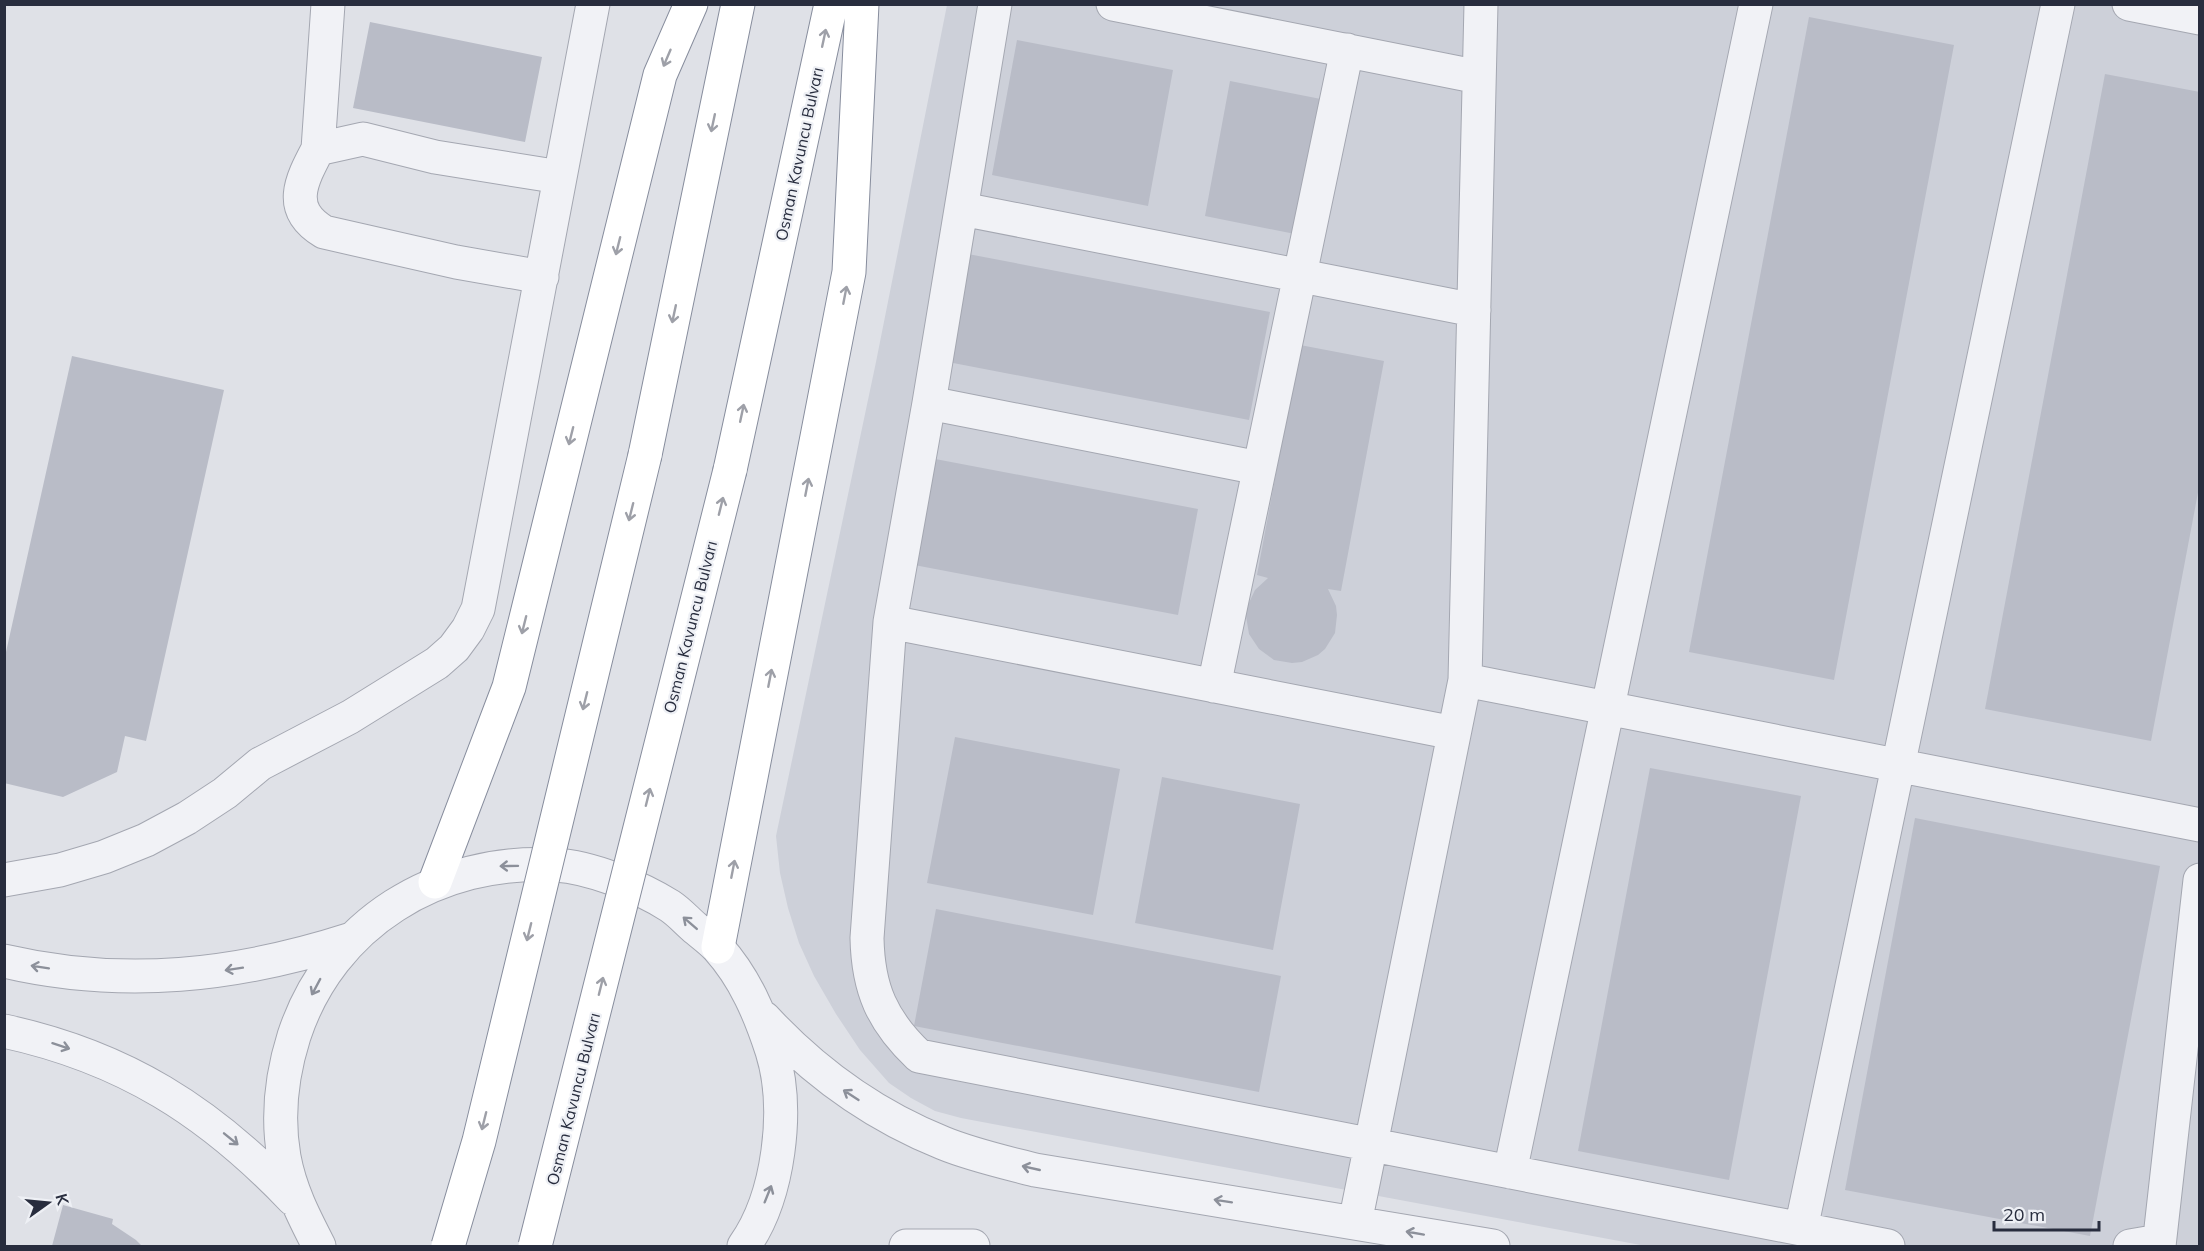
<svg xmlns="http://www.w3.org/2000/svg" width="2204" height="1251" font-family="Mulish,sans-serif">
  <rect width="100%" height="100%" fill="#dfe1e7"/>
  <!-- built -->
  <path fill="#cdd0d9" d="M947 5H2199V1246H1646L961 1118 935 1111 911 1098 889 1083 860 1050 836 1014 814 976 799 943 788 908 780 873 776 836 876 362Z"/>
  <!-- building -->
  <path fill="#b9bcc7" d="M1809 17 1954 45 1834 680 1689 652Z
    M370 22 542 57 525 142 353 108Z
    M1017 40 1173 70 1148 206 992 175Z
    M2105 74 2200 92V482L2151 741 1985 709Z
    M1230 81 1326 100 1300 235 1205 216Z
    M968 254 1270 312 1249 420 948 362Z
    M1300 345 1384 361 1341 591 1328 589 1336 606 1337 615 1335 633 1325 649 1318 655 1302 662 1292 663 1274 660 1259 649 1249 634 1246 616 1247 607 1255 590 1268 578 1257 575Z
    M72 356 224 390 146 741 125 736 117 772 63 797 4 783V661Z
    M930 458 1198 509 1178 615 909 564Z
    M955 737 1120 769 1093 915 927 883Z
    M1650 768 1801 796 1729 1180 1578 1151Z
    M1162 777 1300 804 1273 950 1135 923Z
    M1915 818 2160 866 2090 1236 1845 1190Z
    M936 909 1281 976 1259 1092 914 1026Z
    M63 1205 113 1219 112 1224 136 1240 142 1246H52Z"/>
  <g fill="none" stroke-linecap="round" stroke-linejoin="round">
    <defs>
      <path id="minor" d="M995 4 929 403 890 622 867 938C868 989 882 1021 919 1056L1888 1246
        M1113 4 1479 77
        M2129 4 2200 18
        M318 149 328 4
        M962 209 1474 310
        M542 277 456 262 324 232C286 209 301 181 318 149L363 139 435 157 560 177
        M929 403 1259 468
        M890 622 1454 733
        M1465 680 2200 825
        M1214 686 1347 50
        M4 880 60 870 104 857 146 840 187 818 225 793 260 764 350 717 437 663 454 648 468 629 478 609 593 4
        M4 961C124 989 237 976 352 939
        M764 1018C815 1073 873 1115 943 1143 972 1155 1004 1162 1035 1170L1493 1246
        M4 1031C124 1057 209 1111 293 1199
        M1510 1172 1756 4
        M1355 1223 1465 680 1481 4
        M1801 1229 2058 4
        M319 1246C304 1217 290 1190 284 1157 277 1117 282 1074 294 1036 331 923 438 858 555 865 591 867 640 887 670 906 679 912 686 920 694 927 702 934 711 940 718 948 745 978 760 1014 772 1051 790 1109 779 1197 744 1246
        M906 1246H973
        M2130 1246 2159 1241
        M2159 1246 2200 880"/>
      <path id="highway" d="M645 455 738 4
        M730 470 831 4
        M435 882 509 687 660 75 691 4
        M718 947 849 272 862 4"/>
    </defs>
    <!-- minor casing -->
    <use href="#minor" stroke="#a4a7b1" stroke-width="35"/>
    <!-- highway casing -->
    <use href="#highway" stroke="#878d9d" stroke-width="35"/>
    <!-- minor -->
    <use href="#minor" stroke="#f1f2f6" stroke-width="33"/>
    <!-- highway -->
    <use href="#highway" stroke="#fff" stroke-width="33"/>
    <defs>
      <path id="highway-bridge" d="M448 1246 479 1141 645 455
        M535 1246 730 470"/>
    </defs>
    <!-- highway-bridge casing -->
    <use href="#highway-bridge" stroke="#878d9d" stroke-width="35" stroke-linecap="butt"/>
    <!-- highway-bridge -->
    <use href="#highway-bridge" stroke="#fff" stroke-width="33"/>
  </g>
  <!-- one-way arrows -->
  <defs><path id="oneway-shaft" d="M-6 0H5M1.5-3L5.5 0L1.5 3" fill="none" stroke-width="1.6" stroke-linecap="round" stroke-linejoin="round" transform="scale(1.5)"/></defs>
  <g stroke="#9ea0a8">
    <use href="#oneway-shaft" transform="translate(824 38) rotate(-78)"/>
    <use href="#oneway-shaft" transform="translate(667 58) rotate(113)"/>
    <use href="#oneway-shaft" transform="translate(713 123) rotate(102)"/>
    <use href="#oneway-shaft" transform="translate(618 246) rotate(104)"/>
    <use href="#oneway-shaft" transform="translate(845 295) rotate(-79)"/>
    <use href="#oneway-shaft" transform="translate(674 314) rotate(102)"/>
    <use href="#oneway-shaft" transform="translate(742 413) rotate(-78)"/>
    <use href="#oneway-shaft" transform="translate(571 436) rotate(104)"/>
    <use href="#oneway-shaft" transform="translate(807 487) rotate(-79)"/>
    <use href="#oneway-shaft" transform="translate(721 506) rotate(-76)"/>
    <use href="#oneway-shaft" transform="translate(631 512) rotate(104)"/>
    <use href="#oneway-shaft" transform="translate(524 625) rotate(104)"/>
    <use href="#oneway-shaft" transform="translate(770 678) rotate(-79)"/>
    <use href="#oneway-shaft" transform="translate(585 701) rotate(104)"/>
    <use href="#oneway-shaft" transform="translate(648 797) rotate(-76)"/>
    <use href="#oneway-shaft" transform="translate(733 869) rotate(-79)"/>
    <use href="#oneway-shaft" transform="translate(529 932) rotate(104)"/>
    <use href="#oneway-shaft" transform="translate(601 986) rotate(-76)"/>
    <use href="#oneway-shaft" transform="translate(484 1121) rotate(104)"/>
  </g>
  <g stroke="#8c909a">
    <use href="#oneway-shaft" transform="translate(509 866) rotate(179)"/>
    <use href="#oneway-shaft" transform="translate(690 923) rotate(-139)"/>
    <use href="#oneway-shaft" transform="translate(40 967) rotate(-171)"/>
    <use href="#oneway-shaft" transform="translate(234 969) rotate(171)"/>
    <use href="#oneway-shaft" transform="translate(316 987) rotate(118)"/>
    <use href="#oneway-shaft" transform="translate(61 1046) rotate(18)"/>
    <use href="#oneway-shaft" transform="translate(851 1095) rotate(-147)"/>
    <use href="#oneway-shaft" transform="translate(231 1139) rotate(39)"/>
    <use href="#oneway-shaft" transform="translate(1031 1168) rotate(-167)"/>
    <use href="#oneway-shaft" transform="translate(768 1194) rotate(-68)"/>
    <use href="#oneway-shaft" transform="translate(1223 1201) rotate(-171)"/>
    <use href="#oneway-shaft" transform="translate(1415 1233) rotate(-170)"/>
  </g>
  <g text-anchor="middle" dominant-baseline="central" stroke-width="4.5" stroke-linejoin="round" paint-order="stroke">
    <!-- street labels -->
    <g font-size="16" fill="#282d3e" stroke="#eef0f5">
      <text transform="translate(799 154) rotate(-78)">Osman Kavuncu Bulvarı</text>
      <text transform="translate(690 627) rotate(-76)">Osman Kavuncu Bulvarı</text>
      <text transform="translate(573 1099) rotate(-76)">Osman Kavuncu Bulvarı</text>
    </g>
  </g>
  <!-- border -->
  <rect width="2204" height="1251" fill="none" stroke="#282d3e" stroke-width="12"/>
  <!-- north arrow -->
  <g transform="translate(48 1203) rotate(75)" stroke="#eef0f5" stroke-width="4.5" paint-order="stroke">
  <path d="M0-4.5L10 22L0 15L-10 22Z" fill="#282d3e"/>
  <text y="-9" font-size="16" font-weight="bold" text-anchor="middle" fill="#282d3e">K</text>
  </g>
  <!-- scale -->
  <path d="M1994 1221v9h105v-9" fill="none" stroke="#282d3e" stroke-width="3"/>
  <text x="2003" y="1221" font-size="18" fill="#282d3e" stroke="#eef0f5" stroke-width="4.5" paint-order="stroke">20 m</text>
</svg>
